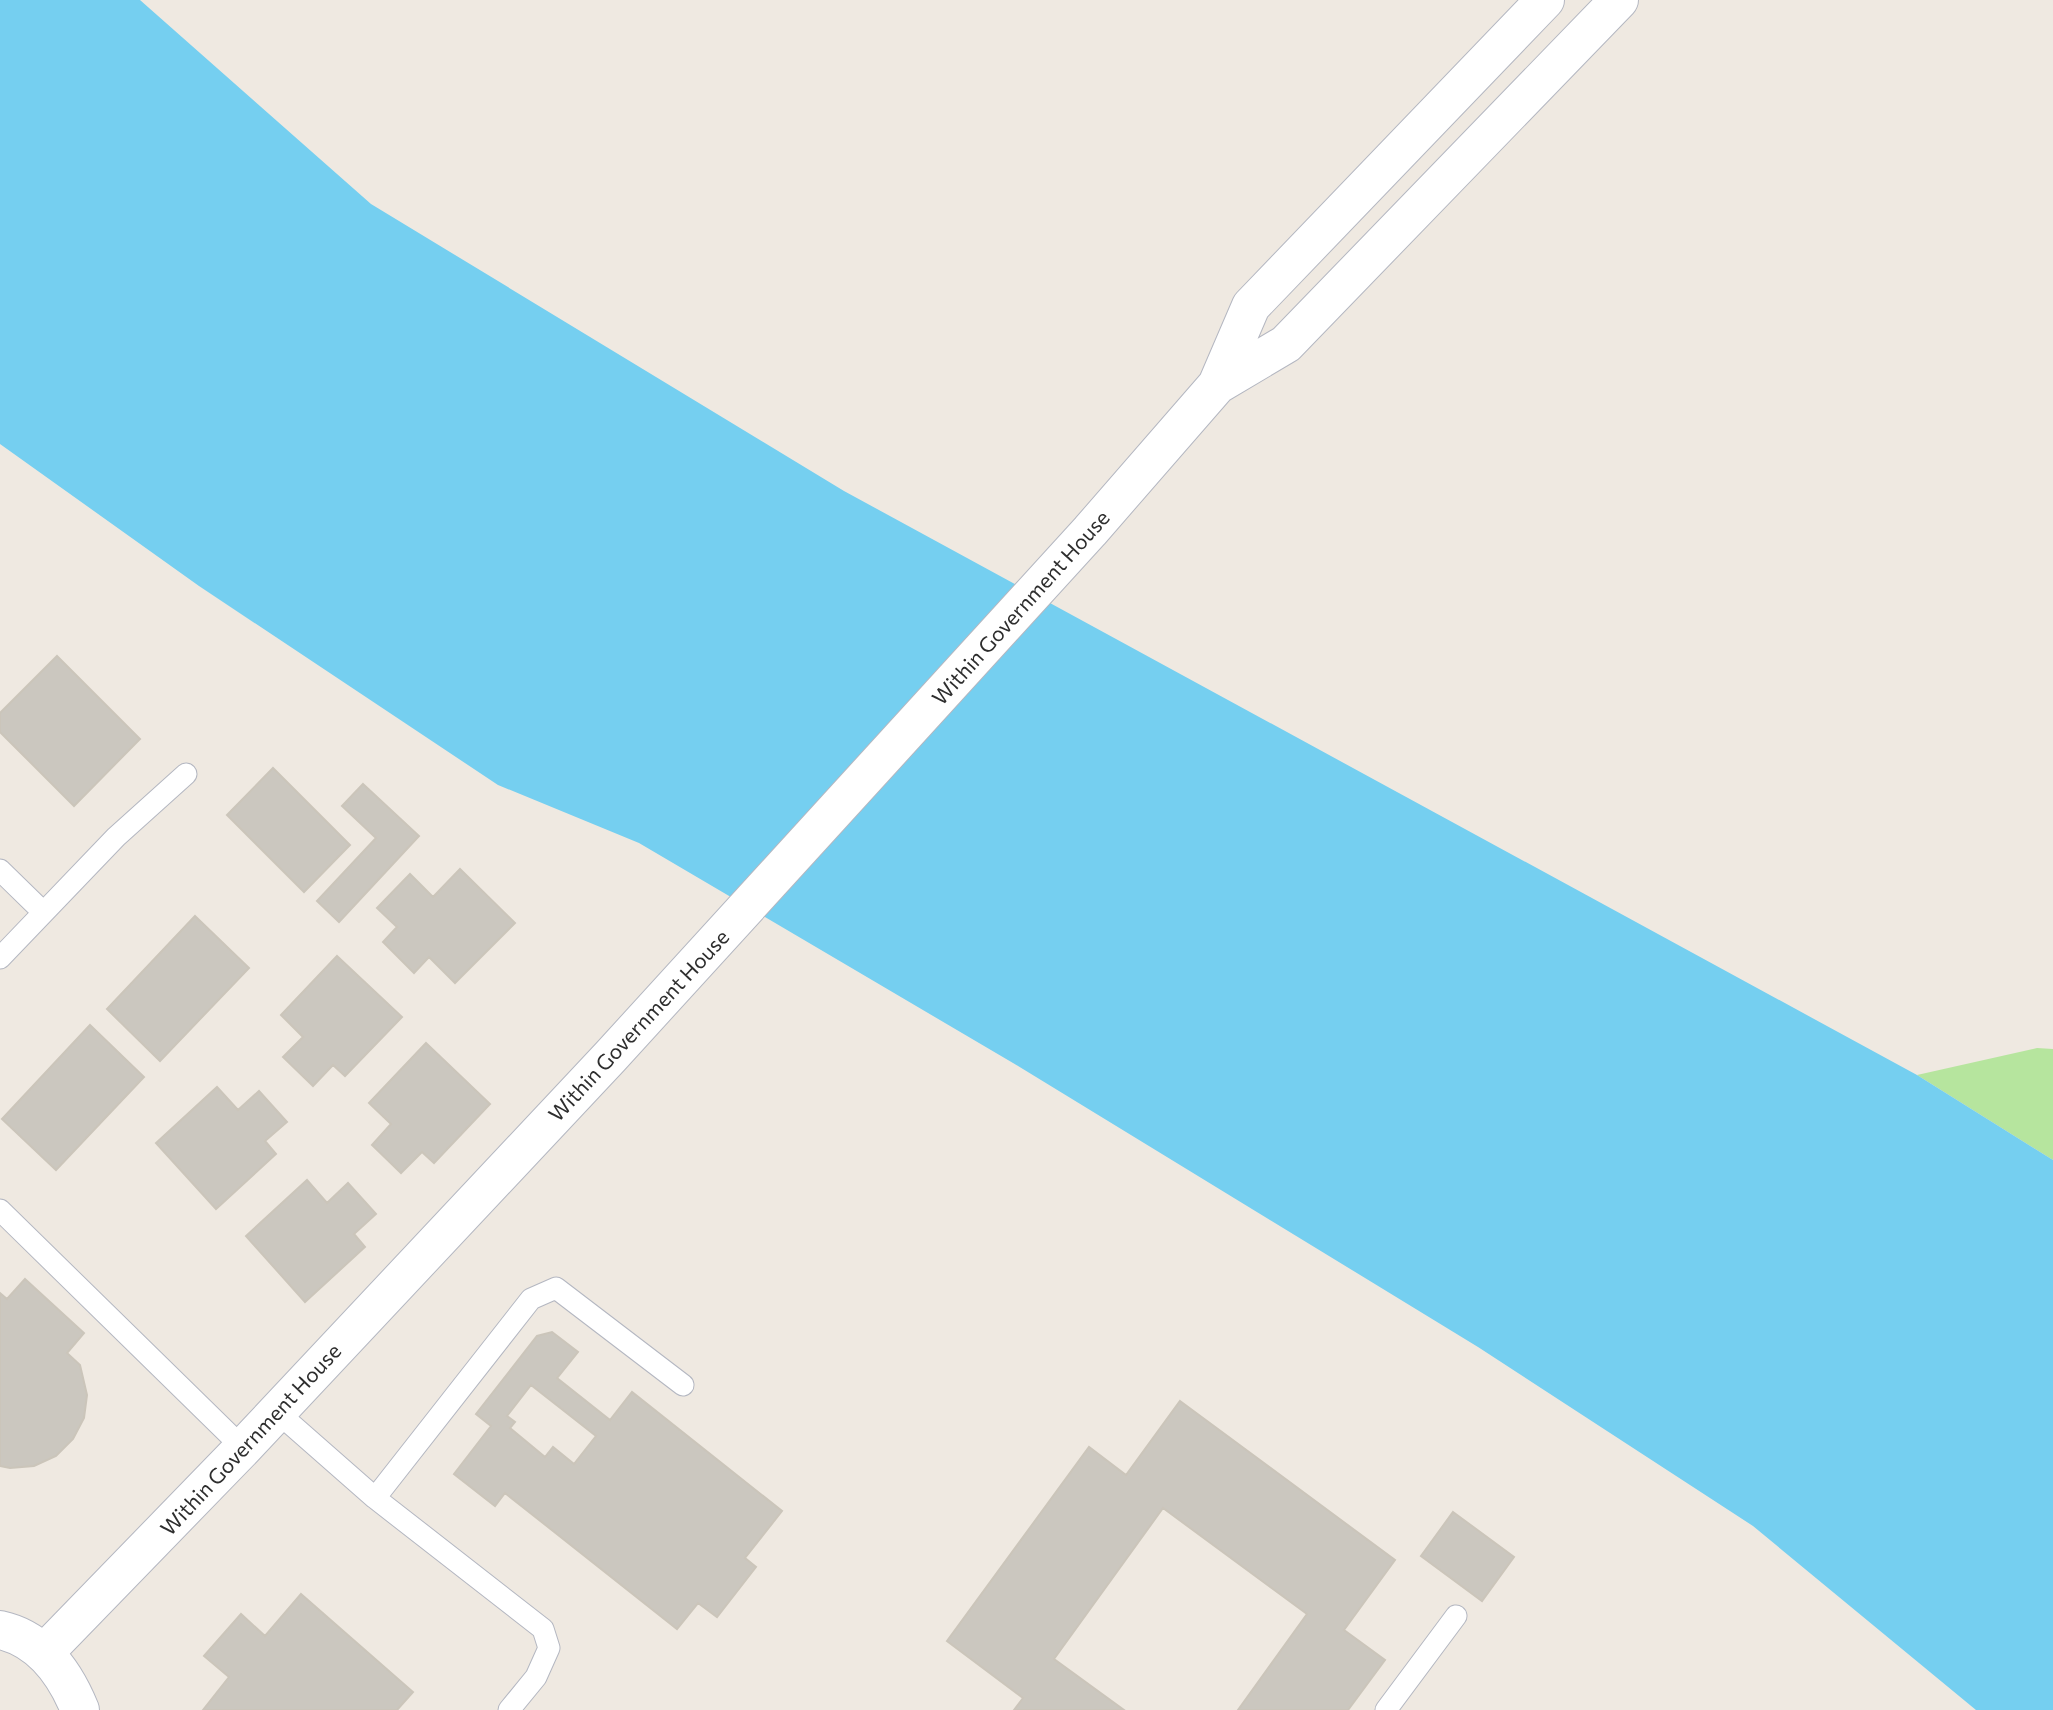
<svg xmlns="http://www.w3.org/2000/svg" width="2053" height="1710" font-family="Commissioner,sans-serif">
  <rect width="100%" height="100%" fill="#efe9e1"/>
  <!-- green -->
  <path fill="#b6e59e" d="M2037 1048 2053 1049V1160L1917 1075Z"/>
  <!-- water -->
  <path fill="#75cff0" d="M0 0H140L371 204 844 491 1917 1075 2053 1160V1710H1976L1753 1526 1478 1347 1013 1063 639 843 498 785 199 586 0 444Z"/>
  <!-- building -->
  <path fill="#cbc7bf" stroke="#cbc5ba" stroke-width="2" fill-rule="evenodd" d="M57 656 140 739 74 806 0 732V713Z
    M273 768 350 845 304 892 227 815Z
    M363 784 419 836 339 922 317 901 376 838 342 806Z
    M460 869 515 923 455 983 429 957 414 973 383 942 397 927 377 908 410 874 433 897Z
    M195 916 249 968 160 1061 107 1009Z
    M337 956 402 1017 345 1076 333 1065 313 1086 283 1057 303 1037 281 1015Z
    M90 1025 144 1077 56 1170 2 1119Z
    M426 1043 490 1104 434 1163 422 1152 401 1173 372 1145 391 1124 369 1103Z
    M217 1087 238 1110 259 1091 287 1122 265 1141 276 1154 216 1209 156 1143Z
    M307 1180 327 1203 348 1183 376 1214 354 1234 365 1247 305 1302 246 1236Z
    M25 1279 84 1333 67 1353 80 1365 87 1395 84 1418 73 1439 56 1456 34 1466 10 1468 0 1466V1293L7 1299Z
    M552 1332 578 1352 557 1378 610 1420 632 1392 782 1511 745 1558 756 1567 717 1617 698 1603 677 1629 505 1493 495 1506 454 1474 491 1426 476 1414 537 1336ZM531 1385 596 1436 574 1464 553 1447 545 1457 510 1428 515 1422 507 1416Z
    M1180 1401 1395 1560 1344 1630 1385 1660 1348 1710H1238L1307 1614 1163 1508 1054 1659 1124 1710H1014L1023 1698 947 1641 1089 1447 1126 1475Z
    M1453 1512 1514 1557 1482 1601 1421 1556Z
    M301 1594 413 1692 397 1710H203L229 1677 204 1656 241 1614 265 1636Z"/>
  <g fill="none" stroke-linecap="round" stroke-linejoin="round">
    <defs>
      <path id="service" d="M0 870 42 911
        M0 958 116 837 186 774
        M0 1210 243 1448
        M276 1411 375 1498 543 1629 549 1648 536 1677 509 1710
        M375 1498 531 1299 556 1288 683 1385
        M1386 1710 1456 1616"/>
      <path id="minor" d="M1217 385 1251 306 1545 0
        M0 1630C41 1639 65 1673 80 1710
        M44 1653 243 1448 610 1057 1090 531 1217 385 1286 344 1619 0"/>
    </defs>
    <!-- service casing -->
    <use href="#service" stroke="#b4b7c1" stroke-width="23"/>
    <!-- minor casing -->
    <use href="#minor" stroke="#b4b7c1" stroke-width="40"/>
    <!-- service -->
    <use href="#service" stroke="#fff" stroke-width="21"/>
    <!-- minor -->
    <use href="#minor" stroke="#fff" stroke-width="38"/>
  </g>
  <g text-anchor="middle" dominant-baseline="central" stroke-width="7" stroke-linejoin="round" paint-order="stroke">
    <!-- street labels -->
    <g font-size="21" fill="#2e2e2e" stroke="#fff">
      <text transform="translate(1020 607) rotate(-48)">Within Government House</text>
      <text transform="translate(638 1025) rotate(-47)">Within Government House</text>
      <text transform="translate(250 1439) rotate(-47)">Within Government House</text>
    </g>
  </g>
</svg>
